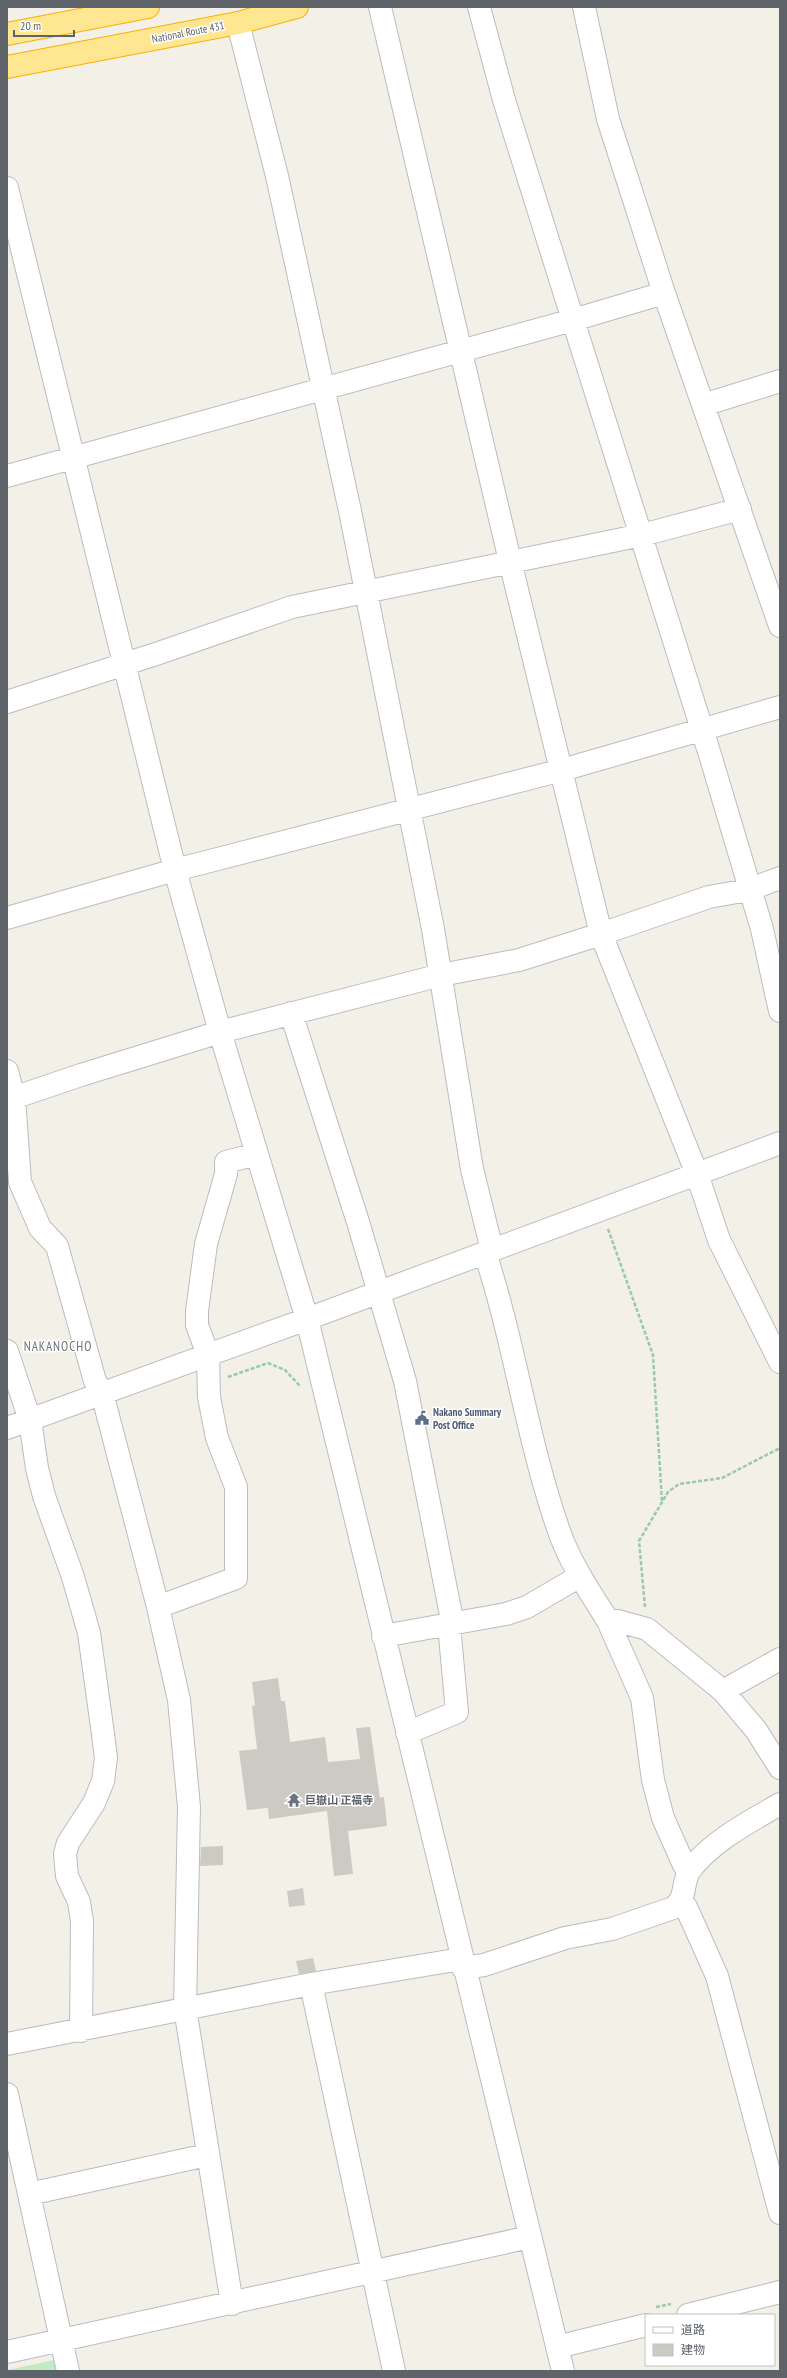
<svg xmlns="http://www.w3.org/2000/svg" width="787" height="2378" font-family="'PT Sans Narrow','Noto Sans JP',sans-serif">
  <rect width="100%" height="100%" fill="#f2f0e7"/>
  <!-- green -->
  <path fill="#c2ebc3" d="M54 2360 57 2371H7V2370Z"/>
  <!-- building -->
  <path fill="#cdcac4" d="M278 1678 281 1701H285L290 1742 325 1737 328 1762 360 1759 356 1728 370 1727 380 1798 384 1797 387 1826 348 1831 353 1874 334 1876 327 1811 269 1819 268 1808 247 1810 239 1751 257 1749 252 1706 255 1705 252 1682Z
    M223 1846V1865L200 1866 201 1847Z
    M303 1888 305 1905 289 1907 287 1891Z
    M313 1958 316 1971 299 1974 296 1961Z"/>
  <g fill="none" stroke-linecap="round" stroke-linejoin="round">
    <defs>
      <path id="minor" d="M380 7 510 561 601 934 697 1174 719 1240 780 1362
        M479 7 504 100 573 320 664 293
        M584 7 608 119 664 293 780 626
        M238 23 277 176 350 511 433 929 472 1169 492 1250
        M7 188 175 870 220 1032 307 1319 563 2371
        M703 405 780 381
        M7 476 573 320 711 758 762 929 780 1011
        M7 702 156 654 292 607 642 535 740 509
        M7 918 175 870 562 770 780 707
        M291 1013 358 1222 405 1381 453 1625
        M7 1071 14 1098 20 1182 40 1228 57 1246 95 1381 102 1393 158 1607 179 1700 189 1807 185 2008 232 2304
        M7 1100 81 1075 220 1032 441 975 519 960 601 934 709 897 748 890 780 878
        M485 1253C515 1344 527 1440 559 1531 570 1563 590 1592 608 1621H618L647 1629 723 1691 756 1730 780 1768
        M7 1351 30 1420 37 1468 44 1496 73 1577 89 1633 103 1734 106 1758 103 1781 94 1803 68 1843 65 1854 67 1876 79 1902 82 1921 81 2031
        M7 1428 307 1319 780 1143
        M158 1607 236 1578V1487L217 1438 209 1397 208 1355 197 1325V1311L206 1244 226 1174V1162L257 1154
        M608 1621 642 1698 653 1780 663 1818 684 1865 689 1872
        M383 1636 506 1614 527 1607 580 1576
        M723 1691 780 1659
        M407 1733 457 1712 449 1625
        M681 1902 686 1907 717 1976 780 2213
        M463 1968 484 1965 565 1938 612 1929 673 1908C688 1897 681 1884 690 1870 712 1841 749 1822 780 1804
        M311 1984 394 2371
        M7 2044 311 1984 461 1959
        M7 2094 68 2371
        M29 2194 207 2155
        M688 2315 780 2292
        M557 2347 646 2325
        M7 2352 530 2237"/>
      <path id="highway" d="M7 34 148 7
        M7 67 238 23 297 7"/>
    </defs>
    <!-- minor casing -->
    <use href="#minor" stroke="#b9bdc1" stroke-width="24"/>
    <!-- highway casing -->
    <use href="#highway" stroke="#f9b100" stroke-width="24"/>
    <!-- path -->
    <path stroke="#99caa8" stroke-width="2.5" stroke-dasharray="4 2" stroke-linecap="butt" d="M608 1229 653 1355 662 1502
      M228 1377 268 1363 285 1370 300 1386
      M645 1607 639 1541 668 1492 679 1484 722 1478 780 1448
      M656 2307 671 2304"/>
    <!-- minor -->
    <use href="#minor" stroke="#fff" stroke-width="22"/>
    <!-- highway -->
    <use href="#highway" stroke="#ffe691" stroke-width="22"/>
  </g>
  <!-- icons -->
  <defs>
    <symbol id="civic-bare" viewBox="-9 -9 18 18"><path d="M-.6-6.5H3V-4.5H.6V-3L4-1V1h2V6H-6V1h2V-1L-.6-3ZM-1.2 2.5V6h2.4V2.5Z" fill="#5c6f8a" stroke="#fff" stroke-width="2.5" paint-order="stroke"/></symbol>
    <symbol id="temple-bare" viewBox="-9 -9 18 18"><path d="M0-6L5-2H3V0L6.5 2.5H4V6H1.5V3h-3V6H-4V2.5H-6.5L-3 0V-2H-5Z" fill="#6b7280" stroke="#fff" stroke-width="2.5" paint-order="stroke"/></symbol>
  </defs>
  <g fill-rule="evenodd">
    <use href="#civic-bare" x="412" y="1408" width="20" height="20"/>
    <use href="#temple-bare" x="284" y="1790" width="20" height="20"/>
  </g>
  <g text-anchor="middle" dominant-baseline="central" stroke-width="3" stroke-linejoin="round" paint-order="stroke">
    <!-- street labels -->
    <g font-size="11" fill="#5e6369" stroke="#fff">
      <text transform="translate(188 32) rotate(-11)">National Route 431</text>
    </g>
    <!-- service labels -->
    <g font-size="11" font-weight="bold" fill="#4e5e75" stroke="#fff" text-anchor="start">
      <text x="433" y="1412">Nakano Summary<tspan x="433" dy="13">Post Office</tspan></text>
    </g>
    <!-- worship labels -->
    <g font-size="11" font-weight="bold" fill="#5b616d" stroke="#fff" text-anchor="start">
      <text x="305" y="1800">巨嶽山 正福寺</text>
    </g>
    <!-- quarter labels -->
    <g font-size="13" letter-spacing="1" fill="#6f757b" stroke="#fff">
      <text x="58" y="1346">NAKANOCHO</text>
    </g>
  </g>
  <!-- border -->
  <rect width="787" height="2378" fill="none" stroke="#5e6369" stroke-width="16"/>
  <!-- legend -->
  <rect x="645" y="2314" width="130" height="52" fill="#ffffff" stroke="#bfc1c3"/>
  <rect x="653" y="2327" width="20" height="6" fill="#ffffff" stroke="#bfc1c3"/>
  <text x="681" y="2334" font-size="12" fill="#5e6369">道路</text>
  <rect x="653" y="2344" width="20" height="12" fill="#cdcac4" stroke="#bfc1c3"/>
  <text x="681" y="2354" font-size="12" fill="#5e6369">建物</text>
  <!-- scale -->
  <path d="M14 30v6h60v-6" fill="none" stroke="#5e6369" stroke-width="2"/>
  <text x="20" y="30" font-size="12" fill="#5e6369" stroke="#ffffff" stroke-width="3" paint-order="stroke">20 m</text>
</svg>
